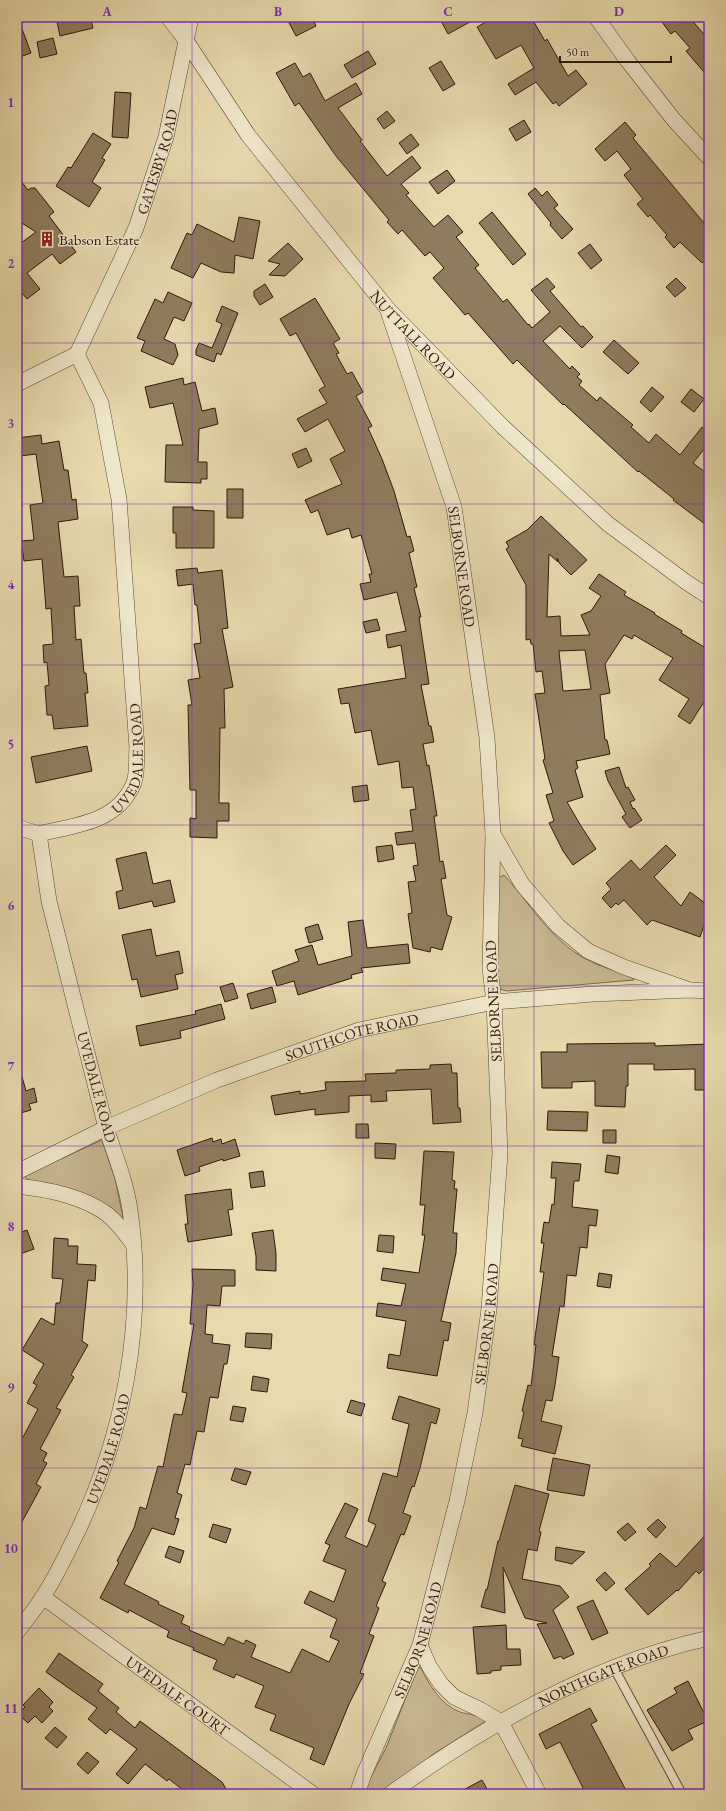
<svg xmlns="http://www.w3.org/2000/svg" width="726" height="1811" font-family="'EB Garamond',serif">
  <rect width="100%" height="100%" fill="#e7daad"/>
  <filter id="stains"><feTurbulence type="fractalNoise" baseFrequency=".005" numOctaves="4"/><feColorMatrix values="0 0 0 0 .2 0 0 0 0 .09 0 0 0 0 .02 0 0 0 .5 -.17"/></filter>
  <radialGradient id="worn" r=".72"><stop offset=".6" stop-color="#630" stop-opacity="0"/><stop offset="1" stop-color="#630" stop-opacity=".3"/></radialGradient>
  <!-- green -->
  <path fill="#c8b991" stroke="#7c684d" d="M504 875C530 903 551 941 586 959 600 967 617 971 632 977L634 980 506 991 500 989 496 978 499 880 500 877Z
    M102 1140 115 1179 124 1222 29 1180 25 1177 28 1174Z
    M418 1667 421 1668C429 1685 441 1705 460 1712 469 1715 480 1714 486 1721L432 1755 382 1794H362L386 1748Z"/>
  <!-- building -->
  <path fill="#8f7c5e" stroke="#2f1709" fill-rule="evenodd" d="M56 17H90L93 28 60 36Z
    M286 17H312L316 26 296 36Z
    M439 17H479L448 34Z
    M495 17H531L545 41 547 39 568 76 576 70 587 84 559 106 556 102 553 104 536 82 515 95 508 84 534 68 521 45 496 59 477 27Z
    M658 17H689L709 40V78L686 51 690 48 675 31 671 34Z
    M17 18H18L31 53 17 58Z
    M53 38 57 54 40 58 37 42Z
    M368 51 376 64 352 78 344 65Z
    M441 61 455 84 443 91 429 68Z
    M295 63 303 77 310 73 325 101 356 83 362 94 338 108 362 140 360 141 387 176 412 156 421 168 401 184 409 193 406 195 434 227 448 215 463 232 456 237 479 265 475 268 503 302 507 299 528 325 529 324 532 328 550 312 531 290 547 278 555 287 550 291 581 327 583 326 593 337 582 348 560 326 543 341 570 369 572 366 580 374 577 377 582 381 579 385 597 401 600 397 633 425 631 427 649 443 656 434 680 455 702 427 709 433V443L693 463 709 475V527L673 500 674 499 639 471 638 472 564 404 563 405 517 360 513 364 468 313 465 315 433 278 444 268 430 252 425 256 402 230 398 234 387 222 389 220 336 156 299 103 295 106 276 73Z
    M115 92 131 93 128 138 112 137Z
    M387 111 395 121 384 129 377 119Z
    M524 120 531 132 516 141 509 129Z
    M625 122 636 135 633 138 709 229V256L702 263 680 242 674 248 665 237 667 235 650 215 648 217 637 204 643 199 624 175 631 169 617 151 605 161 595 149Z
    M93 133 111 144 102 158 105 160 92 182 101 188 89 207 56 186 68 167 71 168Z
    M411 134 419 145 407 154 399 143Z
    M447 170 455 181 438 194 429 182Z
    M17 176 28 190 31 188H35L54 212 49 216 76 252 60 264 52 254 27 273 40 289 27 299 22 293 17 297V246L36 232 17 220Z
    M535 188 542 196 547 191 558 205 554 208 573 229 562 239 550 225 551 223 528 194Z
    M492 212 526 254 513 265 479 223Z
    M239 217 260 221 253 259 235 255 234 273 221 272 201 263 193 278 171 268 187 233 192 235 197 224 234 242Z
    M288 243 303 259 285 276 269 275 280 264 268 261Z
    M590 244 602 260 591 269 578 253Z
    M676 278 686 288 675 297 666 287Z
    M265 284 273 297 260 305 254 296V291Z
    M168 292 192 303 184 321 174 317 164 339 175 344 178 355 173 365 141 351 145 341 137 338 155 299 163 303Z
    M315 298 340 339 333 343 339 353 336 354 347 374 352 372 363 392 356 396 372 426 368 428 382 459 394 491 407 537 410 536 414 551 409 553 417 587 414 588 421 617H419L429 684 421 685 429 726H431L434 742 423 744 427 766 429 765 437 816H434L440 862 443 861 446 878 441 879 447 915 452 917 442 950 431 947 430 952 413 948 408 914 412 913 408 882 416 881 413 866 418 865 415 843 397 845 395 833 413 831 410 810 416 809 413 787 402 788 399 761 378 765 371 730 355 733 349 703 341 704 338 689 406 678 401 645 388 648 386 635 406 631 397 592 364 600 360 584 371 582 369 574H372L361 535 352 538 349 528 327 535 318 510 311 513 305 500 342 484 330 459 345 451 328 419 305 432 297 419 327 403 319 390 325 386 296 333 290 336 280 319Z
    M222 306 238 313 221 355 217 353 214 362 196 355V350L199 343 212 348 222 324 216 321Z
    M614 340 639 363 628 374 603 352Z
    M183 378 184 385 195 382 202 411 215 408 218 424 199 429 198 462H207V479H201V483L165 482 166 445H183L173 403 150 408 145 387Z
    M652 387 664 397 651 412 640 402Z
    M691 389 704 399 694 412 681 402Z
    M41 435 42 444 59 441 64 470H68L72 500 76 499 78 519 58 522 64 577 78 576 80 606H74L76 640 81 639 84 673H86L88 693H85L88 726 54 729 52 715H47L45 686 49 685 47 662 44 663 43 645 53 644 51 608 46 609 42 559 24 561 21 541 34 540 30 505 43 503 36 454 20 456 17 438Z
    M306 448 312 461 298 468 292 454Z
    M227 489H243V518H227Z
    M173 507H193V510L214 511V548H176V533H173Z
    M541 516 587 560 571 575 560 564 557 558 558 562 549 554 547 617 560 616 561 636 590 635 581 615 591 611 601 596 589 588 599 574 626 592 624 595 655 613 654 614 682 631 681 633 709 650V694L690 724 678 716 689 699 659 680 673 658 634 635 632 639 624 635 605 664 610 693 600 695 605 740H607L610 754 576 761 578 768 575 770 583 797 567 802 581 826 596 849 573 865 563 851 549 823 554 821 546 795 553 793 543 760 545 759 535 694 545 693 542 671 536 672 533 644H531L530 639 526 640V585L506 549 509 547 506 542 527 530ZM585 650 591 689 563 691 559 651Z
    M197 568 198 573 222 570 228 628 222 629 233 687 224 689 225 728H220L219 803H229V821H217V838L190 837V818L196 819V790H190L188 705H192L188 680 200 678 194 644 201 643 197 605H195L193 584 178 586 176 570Z
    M377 619 380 630 366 633 363 622Z
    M87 746 92 771 36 783 31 757Z
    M619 767 626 788 628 787 635 800 630 802 633 809 634 808 642 820 630 828 622 817 626 814 608 781 605 771Z
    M367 785 369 800 354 802 352 787Z
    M392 845 394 859 378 862 376 847Z
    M666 845 676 855 654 877 681 906 690 892 709 906V911L700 937 652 920 647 925 624 900 618 905 616 903 611 908 602 898 611 889 606 883 631 860 640 870Z
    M146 852 153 884 170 880 175 902 154 907 152 901 119 909 116 892 123 890 116 859Z
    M363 920 367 948 408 944 410 963 361 968 363 972 351 975 352 978 298 995 294 981 277 986 272 971 299 961 295 950 312 945 318 965 352 956 348 922Z
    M318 924 323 939 309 943 305 928Z
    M151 929 156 956 179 951 183 973 175 975 178 989 141 997 137 979 132 980 122 935Z
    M233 983 238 998 225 1002 220 987Z
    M272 987 276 1002 251 1009 247 994Z
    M221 1004 225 1019 180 1031 181 1038 140 1046 136 1026 196 1014 195 1011Z
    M655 1043V1046L709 1044 708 1090H695V1069L654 1070V1064H628V1086H626L625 1107 595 1106V1081L572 1082V1088H542L541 1052H567V1044Z
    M451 1064 452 1073H457L458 1108H460L461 1122 433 1124 431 1089 386 1091 387 1101 371 1102V1095L349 1096V1112L315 1115V1109L275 1115 271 1096 300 1091V1094L326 1090 325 1082 366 1081 365 1074 396 1073V1070L430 1069V1065Z
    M21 1073 26 1091 34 1088 37 1102 29 1104 31 1110 17 1114V1074Z
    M548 1111 588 1112 587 1131 547 1130Z
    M356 1124H368L369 1138H356Z
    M603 1130H616V1143H603Z
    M212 1138 213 1142 221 1139 222 1144 235 1139 240 1156 223 1161V1159L199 1167 200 1171 185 1176 177 1150Z
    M375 1143 396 1144 395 1159 375 1158Z
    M424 1151 454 1152 452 1180 455 1181 454 1189H457L453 1233H457L456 1253 441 1321 451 1323 448 1341 444 1340 437 1376 387 1368 389 1354 400 1356 406 1321 376 1316 378 1303 401 1306 406 1284 381 1280 383 1268 419 1273 425 1235H422L425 1205H420Z
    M607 1155 620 1157 618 1174 605 1172Z
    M552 1162 581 1164 579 1181H574L572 1207 598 1210 596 1226 589 1225 587 1248 580 1247 576 1276 567 1275 564 1307 560 1306 552 1356 559 1357 555 1385 552 1401 546 1400 541 1421 562 1426 555 1454 521 1446 523 1439 518 1438 524 1412 522 1411 528 1385 531 1386 536 1345H534L544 1272H540L544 1243H541L544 1222 549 1223 552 1204 554 1205 556 1178H551Z
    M263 1171 265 1186 251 1188 249 1173Z
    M231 1189 233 1209 228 1210 232 1235 188 1242 185 1224H188L185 1195Z
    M27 1230 34 1249 17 1255V1234Z
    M273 1230 276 1254V1271L256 1270V1256L252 1233Z
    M379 1235 394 1236 393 1253 377 1251Z
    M54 1238 68 1239V1246H78L77 1264 96 1265 95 1281 88 1280 82 1341 88 1345 71 1375 74 1377 56 1408 61 1410 40 1449 47 1453 43 1461 47 1463 36 1484 41 1487 17 1531V1437L22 1439 38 1409 27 1403 37 1385 33 1383 44 1364 22 1350 41 1318 54 1325 56 1303H60L63 1279 52 1278Z
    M192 1269 235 1270V1286H222L220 1306 207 1305 205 1334 213 1335 212 1343 230 1345 227 1364H224L218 1398 210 1397 204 1432 197 1431 190 1465 185 1464 177 1493 182 1495 175 1518 179 1519 174 1535 152 1528 124 1584 159 1602 158 1604 184 1616 181 1623 190 1627 189 1630 224 1645 228 1637 244 1644 246 1640 256 1645 251 1657 290 1673 302 1649 329 1662 339 1641 330 1637 337 1619 304 1603 310 1591 334 1602 346 1570 323 1561 330 1545 325 1543 345 1503 358 1509 345 1537 367 1547 376 1525 368 1521 383 1473 397 1477 409 1424 392 1419 399 1396 440 1409 436 1424 431 1422 420 1468 414 1487 412 1486 403 1513 411 1516 404 1535 401 1534 382 1581 386 1583 376 1606 379 1608 369 1634 374 1636 360 1673 364 1674 349 1704 324 1765 310 1759 314 1748 270 1730 276 1715 255 1707 264 1686 236 1674 234 1678 213 1669 217 1660 193 1650 194 1648 167 1637 169 1631 129 1610 128 1613 100 1598 119 1562 117 1561 134 1528 140 1507 146 1509 158 1466 163 1467 174 1414 182 1415 187 1393 182 1392 194 1324H190L193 1285Z
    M599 1273 612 1275 610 1288 597 1286Z
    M246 1333 272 1334 271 1349 245 1347Z
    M253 1376 269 1379 267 1392 251 1390Z
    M351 1400 365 1404 361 1416 347 1412Z
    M233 1406 246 1408 243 1422 230 1420Z
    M553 1458 590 1465 584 1496 547 1490Z
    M235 1468 251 1472 246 1485 231 1480Z
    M515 1485 549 1494 539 1531 541 1532 537 1551 528 1549 522 1579 560 1586 569 1597 553 1610 574 1654 563 1659 561 1656 554 1659 537 1624 547 1623 525 1618 503 1567 505 1613 481 1607 486 1589 487 1590 498 1541H499Z
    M658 1519 666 1527 656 1538 647 1529Z
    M628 1523 636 1532 625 1541 617 1532Z
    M213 1524 231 1529 226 1543 209 1537Z
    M709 1531V1563L699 1574 696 1571 678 1591 677 1590 648 1615 625 1589 651 1566 649 1564 660 1553 676 1567Z
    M169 1546 184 1551 180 1563 165 1557Z
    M556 1547 585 1552 572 1564 555 1560Z
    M605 1572 615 1583 606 1591 596 1580Z
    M593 1600 608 1633 592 1640 577 1607Z
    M506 1625 507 1649H520L521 1665 501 1666V1670L491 1671V1673L477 1674 473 1627Z
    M59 1653 103 1684 98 1691 119 1708 116 1712 135 1728 140 1721 222 1782 229 1794H188L169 1779 167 1781 145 1764 128 1784 116 1774 137 1749 110 1729 106 1734 88 1719 97 1708 46 1672Z
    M688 1681 708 1721 688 1730 693 1739 672 1751 647 1710 677 1693 674 1688Z
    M39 1688 53 1702 49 1707 53 1711 42 1723 35 1716 28 1723 18 1714 25 1707 23 1705Z
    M590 1708 597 1721 591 1724 628 1794H586L560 1742 546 1749 539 1734Z
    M55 1727 67 1737 57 1748 45 1738Z
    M87 1752 99 1762 88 1774 77 1764Z
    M482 1780 490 1794H456Z"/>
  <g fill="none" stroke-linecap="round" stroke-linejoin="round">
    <defs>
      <path id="lane" d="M614 1668 682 1794"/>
      <g id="street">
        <path id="s1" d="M168 17 187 42 248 135 387 308 503 427 608 524 686 582 709 597"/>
        <path d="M596 17 627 60 674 120 709 158"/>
        <path id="s2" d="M387 308 454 507 487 738 493 834 522 884 558 926 588 951 624 967 690 990"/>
        <path id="s3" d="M17 384 77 354 136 228 166 137 191 17"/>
        <path d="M17 827 39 834"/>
        <path id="s4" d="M17 1172 106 1128 217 1080 359 1030 494 1002 593 994 690 990 709 991"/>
        <path d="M17 1186C46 1189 80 1196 104 1212 116 1220 125 1233 133 1244"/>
        <path id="s5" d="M43 1597 313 1794"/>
        <path id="s6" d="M17 1632C25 1621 35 1610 42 1598 55 1579 65 1557 75 1537 124 1436 146 1321 130 1210 126 1182 115 1155 106 1128L49 901 39 834C75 825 116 823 133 785 138 775 136 759 137 748L119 499 101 403 77 354"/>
        <path d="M420 1645 429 1666 441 1684 454 1697 481 1710 501 1722 539 1794"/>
        <path id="s7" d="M357 1794 364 1774 420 1645 457 1501 475 1413 489 1309 500 1154 494 1002 490 968 493 834"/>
        <path id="s8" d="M390 1794C484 1726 596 1663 709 1638"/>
      </g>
    </defs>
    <!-- lane casing -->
    <use href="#lane" stroke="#5d4832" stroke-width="10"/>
    <!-- street casing -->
    <use href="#street" stroke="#5d4832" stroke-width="16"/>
    <!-- lane -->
    <use href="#lane" stroke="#efe7ca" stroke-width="8"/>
    <!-- street -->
    <use href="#street" stroke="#efe7ca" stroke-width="15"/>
  </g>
  <!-- grid -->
  <path fill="none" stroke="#7b2cbf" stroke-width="1" stroke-opacity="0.55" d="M192 17V1794M363 17V1794M534 17V1794M17 183H709M17 343H709M17 504H709M17 665H709M17 825H709M17 986H709M17 1146H709M17 1307H709M17 1468H709M17 1628H709"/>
  <!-- icons -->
  <defs>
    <symbol id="building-bare" viewBox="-9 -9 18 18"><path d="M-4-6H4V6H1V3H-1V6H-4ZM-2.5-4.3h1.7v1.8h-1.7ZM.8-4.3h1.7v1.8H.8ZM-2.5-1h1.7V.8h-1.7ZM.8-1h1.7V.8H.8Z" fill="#8f2418" stroke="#efe7ca" stroke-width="2.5" paint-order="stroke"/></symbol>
  </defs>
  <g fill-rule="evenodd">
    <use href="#building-bare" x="36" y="228" width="22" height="22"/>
  </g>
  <g text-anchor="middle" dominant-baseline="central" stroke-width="3" stroke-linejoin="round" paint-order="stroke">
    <!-- street labels -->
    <g font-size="15" fill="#2f1709" stroke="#efe7ca">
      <text stroke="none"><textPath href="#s3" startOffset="276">GATESBY ROAD</textPath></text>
      <text stroke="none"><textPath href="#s1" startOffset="402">NUTTALL ROAD</textPath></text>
      <text stroke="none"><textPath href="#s2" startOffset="270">SELBORNE ROAD</textPath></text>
      <text stroke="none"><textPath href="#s6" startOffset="971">UVEDALE ROAD</textPath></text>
      <text transform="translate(493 1001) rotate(-93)">SELBORNE ROAD</text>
      <text stroke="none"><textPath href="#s4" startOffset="362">SOUTHCOTE ROAD</textPath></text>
      <text transform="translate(97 1087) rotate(75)">UVEDALE ROAD</text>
      <text stroke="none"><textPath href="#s7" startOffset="490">SELBORNE ROAD</textPath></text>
      <text stroke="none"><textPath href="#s6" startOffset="206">UVEDALE ROAD</textPath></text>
      <text stroke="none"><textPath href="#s7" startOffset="166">SELBORNE ROAD</textPath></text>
      <text stroke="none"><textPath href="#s8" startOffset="245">NORTHGATE ROAD</textPath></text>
      <text stroke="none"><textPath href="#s5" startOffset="167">UVEDALE COURT</textPath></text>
    </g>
    <!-- poi labels -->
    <g font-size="15" fill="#2f1709" stroke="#efe7ca" text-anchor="start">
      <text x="59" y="239">Babson Estate</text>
    </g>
  </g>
  <!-- margin -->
  <rect width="726" height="1811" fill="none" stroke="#e7daad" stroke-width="44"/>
  <!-- scale -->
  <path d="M560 56v6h111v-6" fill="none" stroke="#2f1709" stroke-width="2"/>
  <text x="566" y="56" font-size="12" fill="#2f1709" stroke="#efe7ca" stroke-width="3" paint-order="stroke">50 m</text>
  <rect x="22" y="22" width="682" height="1767" fill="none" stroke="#7b2cbf" stroke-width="1.5"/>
  <g font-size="13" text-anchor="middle" font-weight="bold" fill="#7b2cbf">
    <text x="107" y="16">A</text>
    <text x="278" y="16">B</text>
    <text x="448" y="16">C</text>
    <text x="619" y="16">D</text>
    <text x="11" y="107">1</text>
    <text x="11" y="268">2</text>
    <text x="11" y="428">3</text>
    <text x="11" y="589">4</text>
    <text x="11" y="749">5</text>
    <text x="11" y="910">6</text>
    <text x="11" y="1071">7</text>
    <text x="11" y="1231">8</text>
    <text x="11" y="1392">9</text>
    <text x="11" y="1553">10</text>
    <text x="11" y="1713">11</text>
  </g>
  <rect width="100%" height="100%" filter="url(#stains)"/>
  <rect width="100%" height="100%" fill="url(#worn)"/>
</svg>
